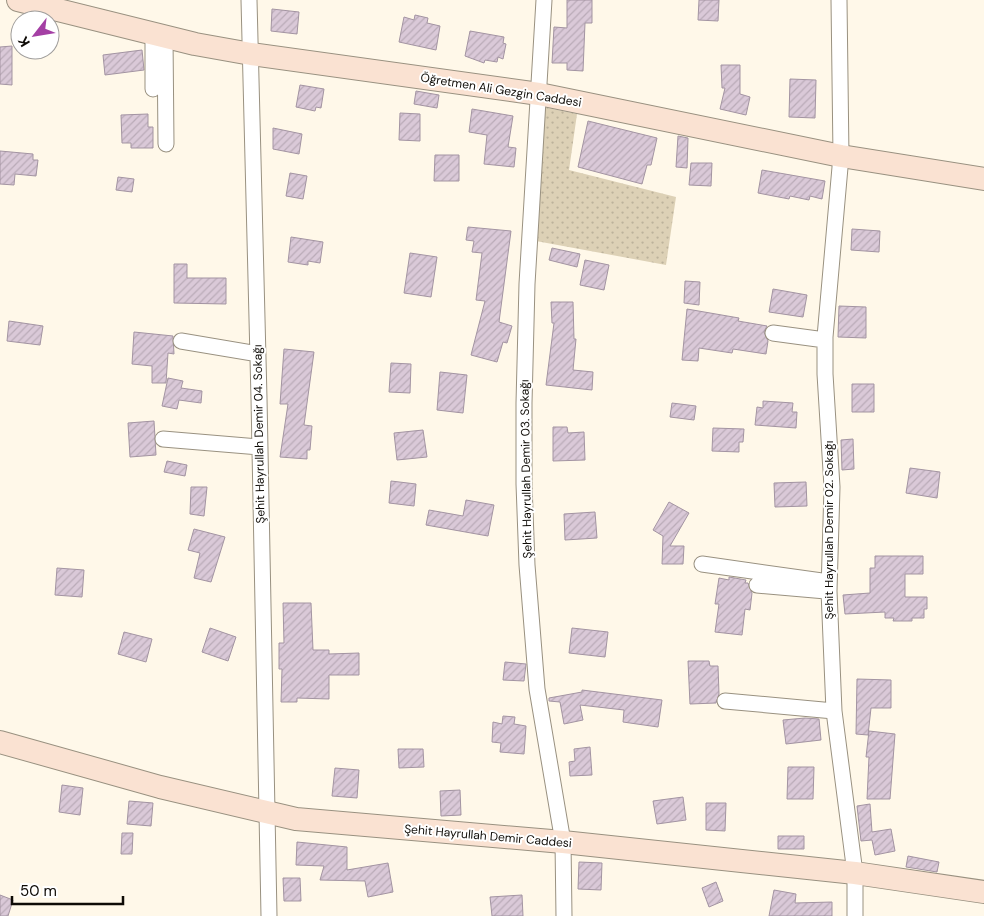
<svg xmlns="http://www.w3.org/2000/svg" width="984" height="916" font-family="'DM Sans',sans-serif">
  <defs>
    <pattern id="garden-dots" width="8" height="8" patternUnits="userSpaceOnUse" patternTransform="scale(1.25)"><rect width="8" height="8" fill="#ddd1b6"/><path d="M2 2h.1M6 6h.1" fill="none" stroke="#bcb29b" stroke-width="1.8" stroke-linecap="round"/></pattern>
    <pattern id="building-hatch" width="6" height="6" patternUnits="userSpaceOnUse" patternTransform="scale(1.25)"><rect width="6" height="6" fill="#dac9d8"/><path d="M-1 1l2-2M0 6l6-6M5 7l2-2" fill="none" stroke="#baabb8"/></pattern>
  </defs>
  <rect width="100%" height="100%" fill="#fff8e9"/>
  <!-- garden -->
  <path fill="url(#garden-dots)" d="M543 107 577 114 569 170 676 197 666 265 536 241Z"/>
  <!-- building -->
  <path fill="url(#building-hatch)" stroke="#a394a2" d="M567 0H592V23H585L583 71 567 70V63H552L554 27 567 28Z
    M699 0H719L718 21 698 20Z
    M272 9 299 12 297 34 271 31Z
    M415 15 428 18 427 23 440 26 436 50 399 42 404 17 414 20Z
    M470 31 504 37 503 43 506 44 503 59 498 57 497 62 485 60 484 63 465 56Z
    M12 46V85L0 84V47Z
    M142 50 144 70 105 75 103 55Z
    M721 65H740V94L750 97 746 115 720 109 725 88H722Z
    M790 79 816 80 815 118 789 117Z
    M300 85 324 89 321 108 316 107 315 111 296 107Z
    M416 91 439 95 437 108 414 104Z
    M472 109 513 116 508 147 516 148 514 167 484 164 487 135 469 132Z
    M400 113 420 114V141L399 140Z
    M148 114V127H153V148H131V143H122L121 115Z
    M588 121 657 138 651 165H647L642 184 578 167Z
    M273 128 302 134 299 154 273 149Z
    M678 136 688 138 687 168 676 167Z
    M0 151 33 154V160H38L36 176 15 174 14 185 0 184Z
    M435 155H459V181H434Z
    M691 163H712L711 186 689 185Z
    M762 170 825 181 822 199 810 196 809 200 790 196 789 199 758 193Z
    M290 173 307 176 303 199 286 196Z
    M118 177 134 179 132 192 116 190Z
    M468 227 511 231 499 322 512 326 507 343 503 342 497 362 471 355 485 301 476 300 482 253 472 252 474 241 466 240Z
    M852 229 880 231 879 252 851 250Z
    M291 237 323 242 320 263 308 261V265L288 262Z
    M552 248 580 254 577 267 549 260Z
    M410 253 437 257 431 297 404 293Z
    M585 260 609 265 604 290 580 285Z
    M174 264H187V278H226V304L174 303Z
    M685 281 700 282 699 305 684 303Z
    M773 289 807 295 803 317 769 312Z
    M551 302H573L574 339H576L573 370 593 372 592 390 546 385 554 323H552Z
    M839 306 866 307V338L838 337Z
    M687 309 739 318 738 321 767 326 764 332 768 341 766 354 733 349 732 353 699 348 698 361 682 360Z
    M9 321 43 326 40 345 7 341Z
    M134 332 173 336 174 354 168 353 166 383H152V366L132 364Z
    M284 349 314 352 304 425 312 426 310 450H307V459L280 457 288 404H280Z
    M391 363 411 364 410 393 389 392Z
    M440 372 467 375 463 413 437 410Z
    M168 378 183 381 181 388 202 391 201 403 179 400 177 409 162 406Z
    M852 384H874V412H852Z
    M763 401 793 403 792 412H797L796 428 755 425 757 407 763 408Z
    M672 403 696 406 694 420 670 417Z
    M154 421 156 455 130 457 128 423Z
    M553 427H567L568 433 584 432 585 460 553 461Z
    M713 428 744 429 743 442H739V452L712 451Z
    M423 430 427 457 397 460 394 433Z
    M853 439 854 469 842 470 841 440Z
    M167 461 187 465 185 476 164 472Z
    M910 468 940 472 937 498 906 493Z
    M391 481 416 484 414 506 389 503Z
    M806 482 807 506 775 507 774 483Z
    M191 487H207L204 516 190 514Z
    M466 500 494 505 488 536 426 525 429 510 463 516Z
    M669 502 689 513 670 546H684L683 564H662L663 536 653 530Z
    M595 512 597 538 565 540 564 514Z
    M194 529 225 537 211 582 194 578 200 553 188 550Z
    M875 556H923V574H905V597H927V609H924V618H912V621H893L894 618H885V612L845 614 843 595 870 593V568H875Z
    M57 568 84 570 82 597 55 595Z
    M729 577 746 580 745 583H748L752 593 750 610 745 609 742 635 715 632 719 604H715L719 578 729 580Z
    M283 603H311L313 650H329V654L359 653V675H329V699L297 698V702H281L282 669H279V643H284Z
    M210 628 236 637 228 661 202 652Z
    M572 628 608 632 605 657 569 653Z
    M124 632 152 639 146 662 118 654Z
    M688 661H709L710 666H718L719 694 716 703 690 704Z
    M505 662 526 664 524 681 503 680Z
    M857 679 891 680V708H871L868 735 856 734Z
    M582 690 662 700 658 727 623 722 624 710 580 705 583 720 564 724 560 702 549 701V698L582 692Z
    M503 716 515 717 514 724 526 726 524 754 500 752 501 743 492 742 493 722 502 724Z
    M805 718 819 719 821 740 786 744 783 720Z
    M869 731 895 734 890 799H867L869 757H866Z
    M590 747 592 775 570 776 569 762 575 761 574 749Z
    M398 749H423L424 767 399 768Z
    M788 767H814L813 799H787Z
    M335 768 359 770 357 798 332 796Z
    M62 785 83 788 80 815 59 812Z
    M460 790 461 815 441 816 440 791Z
    M683 797 686 820 657 824 653 801Z
    M129 801 153 803 151 826 127 824Z
    M706 803H726L725 831 706 830Z
    M870 804 872 832 891 829 895 851 875 855 872 840 861 841 857 806Z
    M122 833H133L132 854H121Z
    M778 836H804V849H778Z
    M297 842 347 847V870L388 863 393 892 368 897 365 881 320 880 324 866 296 865Z
    M908 856 939 862 937 872 906 867Z
    M579 862 602 863 601 890 578 889Z
    M283 878H300L301 901H284Z
    M716 882 723 901 709 907 702 888Z
    M774 890 796 894 795 903 832 902V916H769Z
    M0 895 13 900 8 916H0Z
    M522 895 523 916H492L490 897Z"/>
  <g fill="none" stroke-linecap="round" stroke-linejoin="round">
    <defs>
      <path id="street" d="M249 0 259 398 269 916
        M544 0 527 284 524 403V484L527 565 537 689 563 842 564 916
        M839 0 841 156 825 337V374L832 487 829 591 834 711 855 873V916
        M153 35V89
        M165 37 166 144
        M773 333 825 340
        M181 341 258 354
        M163 439 260 447
        M702 564 829 582
        M757 585 826 591
        M725 701 834 711"/>
      <path id="secondary" d="M18 0 195 44 251 54 539 94 841 156 984 179
        M0 742 160 787 296 819 563 842 855 873 984 892"/>
    </defs>
    <!-- street casing -->
    <use href="#street" stroke="#999180" stroke-width="17"/>
    <!-- secondary casing -->
    <use href="#secondary" stroke="#999180" stroke-width="24"/>
    <!-- street -->
    <use href="#street" stroke="#fff" stroke-width="15"/>
    <!-- secondary -->
    <use href="#secondary" stroke="#fae2d2" stroke-width="22"/>
  </g>
  <g text-anchor="middle" dominant-baseline="central" stroke-width="4" stroke-linejoin="round" paint-order="stroke">
    <!-- street labels -->
    <g font-size="12" fill="#0e0b06" stroke="#fff">
      <text transform="translate(501 90) rotate(9)">Öğretmen Ali Gezgin Caddesi</text>
      <text transform="translate(259 434) rotate(-91)">Şehit Hayrullah Demir 04. Sokağı</text>
      <text transform="translate(526 469) rotate(-91)">Şehit Hayrullah Demir 03. Sokağı</text>
      <text transform="translate(829 530) rotate(-90)">Şehit Hayrullah Demir 02. Sokağı</text>
      <text transform="translate(488 836) rotate(5)">Şehit Hayrullah Demir Caddesi</text>
    </g>
  </g>
  <!-- north arrow -->
  <g transform="translate(35 35) rotate(239)"><circle r="24" fill="#ffffff" stroke="#9f9d9b"/>
  <path d="M0-4L9 19L0 12L-9 19Z" fill="#a43fa4"/>
  <text y="-8" font-size="14" font-weight="bold" text-anchor="middle" fill="#0e0b06">K</text>
  </g>
  <!-- scale -->
  <path d="M12 896v8h111v-8" fill="none" stroke="#0e0b06" stroke-width="2.5"/>
  <text x="20" y="896" font-size="15" fill="#0e0b06" stroke="#ffffff" stroke-width="4" paint-order="stroke">50 m</text>
</svg>
